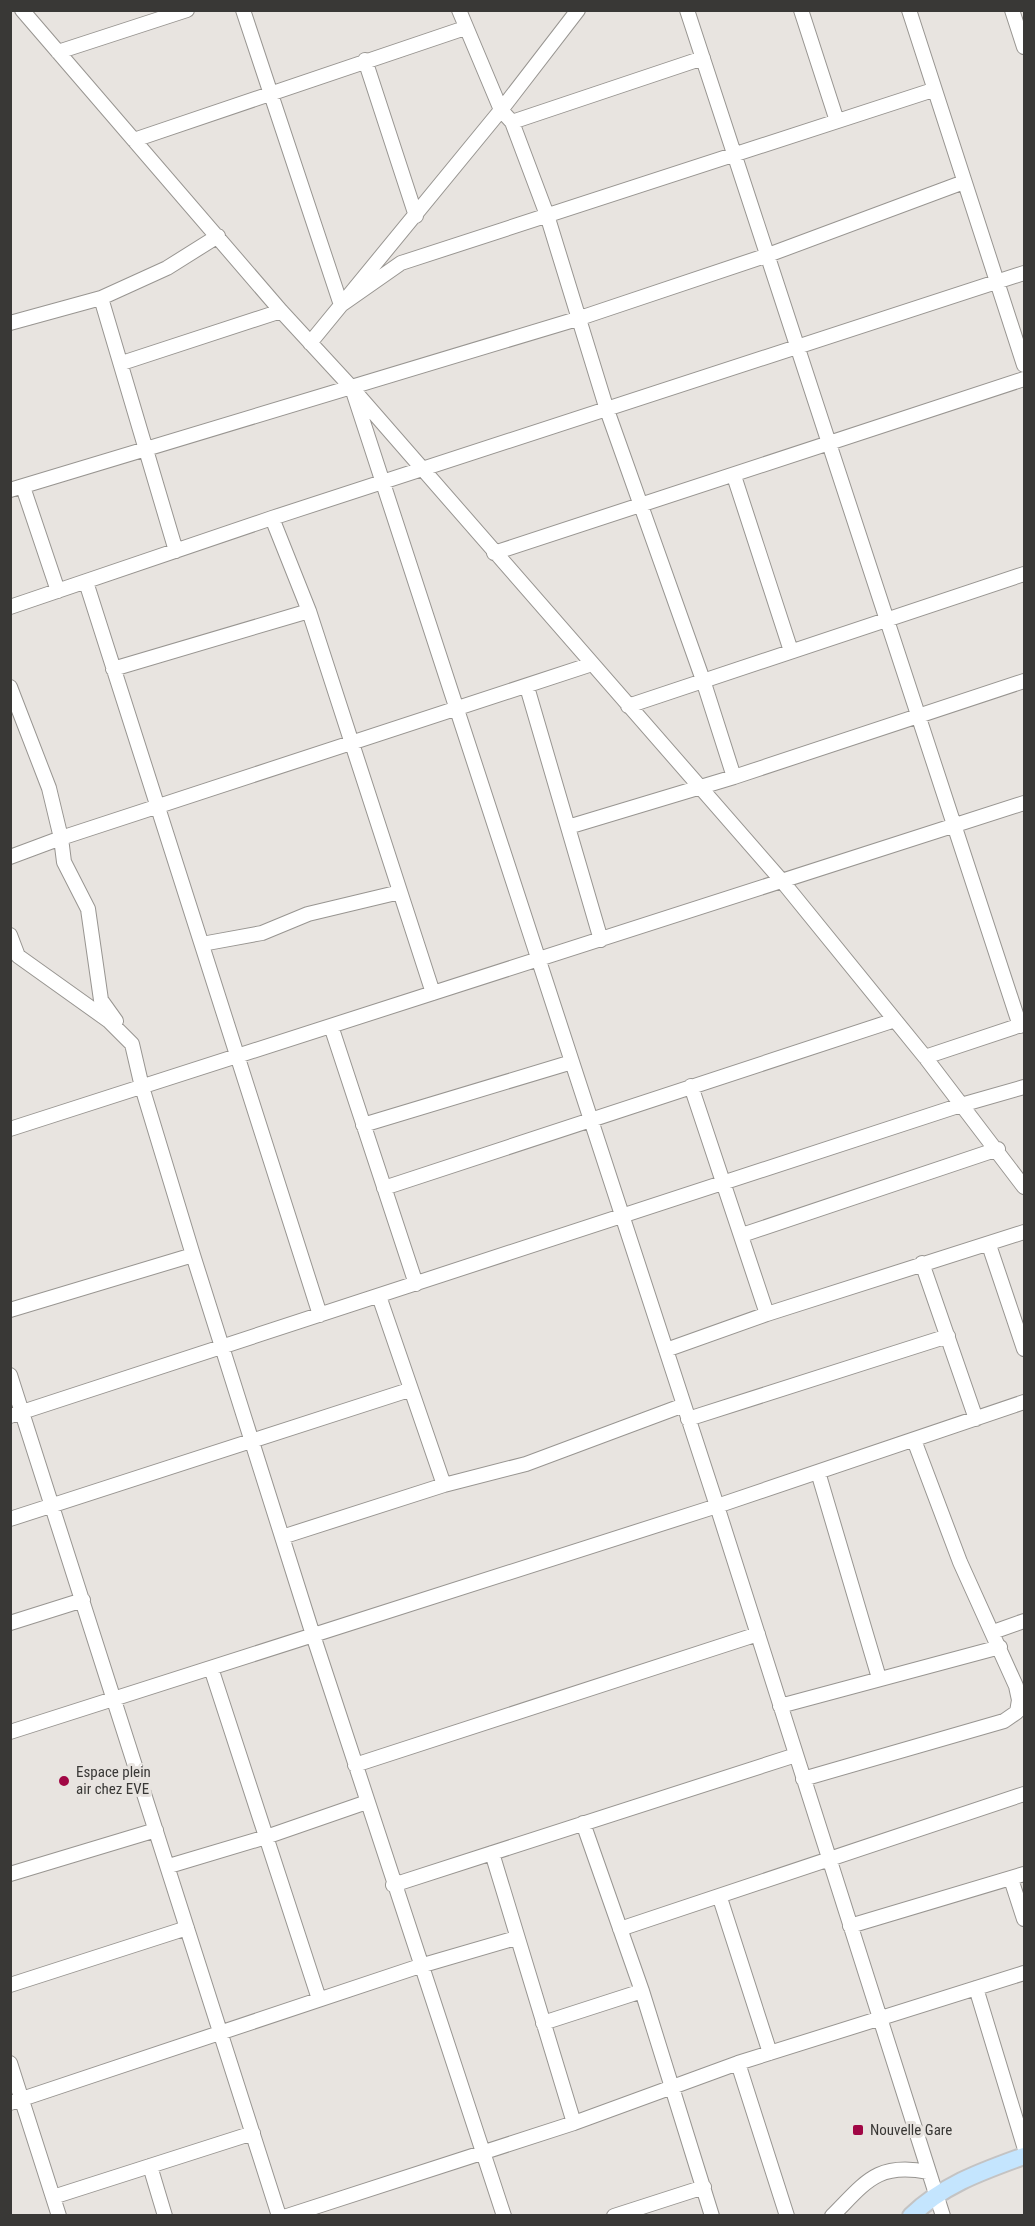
<svg xmlns="http://www.w3.org/2000/svg" width="1035" height="2226" font-family="'Roboto Condensed',sans-serif">
  <rect width="100%" height="100%" fill="#e8e4e0"/>
  <g fill="none" stroke-linecap="round" stroke-linejoin="round">
    <defs>
      <path id="minor" d="M22 10 281 311 352 388 782 881 925 1057 1024 1187
        M243 10 341 305 401 263 933 90
        M459 10 501 110 512 122 547 215 607 410 703 680 734 777
        M687 10 1020 1026
        M801 10 837 121
        M909 10 1024 365
        M1012 10 1024 47
        M58 52 187 10
        M365 60 416 216
        M512 122 703 58
        M134 140 465 28
        M101 298 176 551
        M10 323 101 298 167 268 218 236
        M310 343 501 110 578 10
        M122 363 281 311
        M352 388 717 1506 943 2216
        M734 476 791 651
        M23 487 58 591
        M10 490 577 319 768 255 964 182
        M272 518 309 611 433 993
        M494 553 1024 379
        M86 582 320 1315
        M10 607 272 518 1024 273
        M113 669 309 611
        M10 687 49 788 61 838 64 862 88 909 101 1000 116 1021
        M527 687 601 940
        M628 706 1024 574
        M568 827 734 777 1024 681
        M10 857 61 838 592 664
        M10 935 18 956 109 1021 132 1044 142 1087 193 1255 313 1635 504 2216
        M202 944 262 933 308 914 400 892
        M331 1026 416 1284
        M925 1057 1024 1024
        M691 1086 767 1314
        M363 1125 572 1062
        M10 1129 1024 803
        M384 1188 895 1020
        M742 1235 998 1149
        M989 1245 1024 1349
        M922 1263 976 1419
        M379 1296 444 1485
        M10 1310 193 1255
        M666 1350 767 1314 1024 1232
        M10 1375 279 2216
        M10 1416 961 1105 1024 1087
        M688 1419 948 1336
        M818 1472 879 1678
        M10 1519 409 1390
        M282 1537 444 1485 526 1464 684 1405
        M10 1623 83 1600
        M993 1632 1024 1621
        M211 1668 319 1999
        M780 1706 1000 1647
        M10 1732 717 1506 1024 1402
        M355 1765 758 1634
        M803 1779 1004 1721 1017 1712 1019 1700 1016 1686 960 1562 914 1440
        M583 1823 642 1991 712 2216
        M492 1853 574 2123
        M169 1866 266 1837 367 1802
        M10 1874 156 1830
        M1011 1879 1024 1919
        M393 1885 796 1755
        M720 1898 770 2053
        M850 1926 1024 1874
        M620 1929 1024 1794
        M10 1985 187 1928
        M976 1988 1024 2146
        M543 2023 642 1991
        M10 2063 59 2216
        M738 2063 787 2216
        M10 2103 420 1966 516 1938
        M150 2166 165 2216
        M53 2197 253 2133
        M287 2216 574 2123 738 2063 1024 1973
        M614 2216 704 2187
        M832 2216C866 2182 877 2162 928 2172"/>
      <path id="major" d="M911 2216C944 2184 983 2171 1024 2156"/>
    </defs>
    <!-- minor casing -->
    <use href="#minor" stroke="#989591" stroke-width="16"/>
    <!-- major casing -->
    <use href="#major" stroke="#c4c3c3" stroke-width="20"/>
    <!-- minor -->
    <use href="#minor" stroke="#fff" stroke-width="14"/>
    <!-- major -->
    <use href="#major" stroke="#c4e5fe" stroke-width="16"/>
  </g>
  <!-- markers -->
  <g fill="#a10745" stroke="#e8e4e0" stroke-width="2">
    <circle cx="64" cy="1781" r="6"/>
    <rect x="852" y="2124" width="12" height="12" rx="3"/>
  </g>
  <g text-anchor="middle" dominant-baseline="central" stroke-width="6" stroke-linejoin="round" paint-order="stroke">
    <!-- poi labels -->
    <g font-size="15" fill="#393836" stroke="#e8e4e0" text-anchor="start">
      <text x="76" y="1772">Espace plein<tspan x="76" dy="17">air chez EVE</tspan></text>
      <text x="870" y="2130">Nouvelle Gare</text>
    </g>
  </g>
  <!-- border -->
  <rect width="1035" height="2226" fill="none" stroke="#393836" stroke-width="24"/>
</svg>
